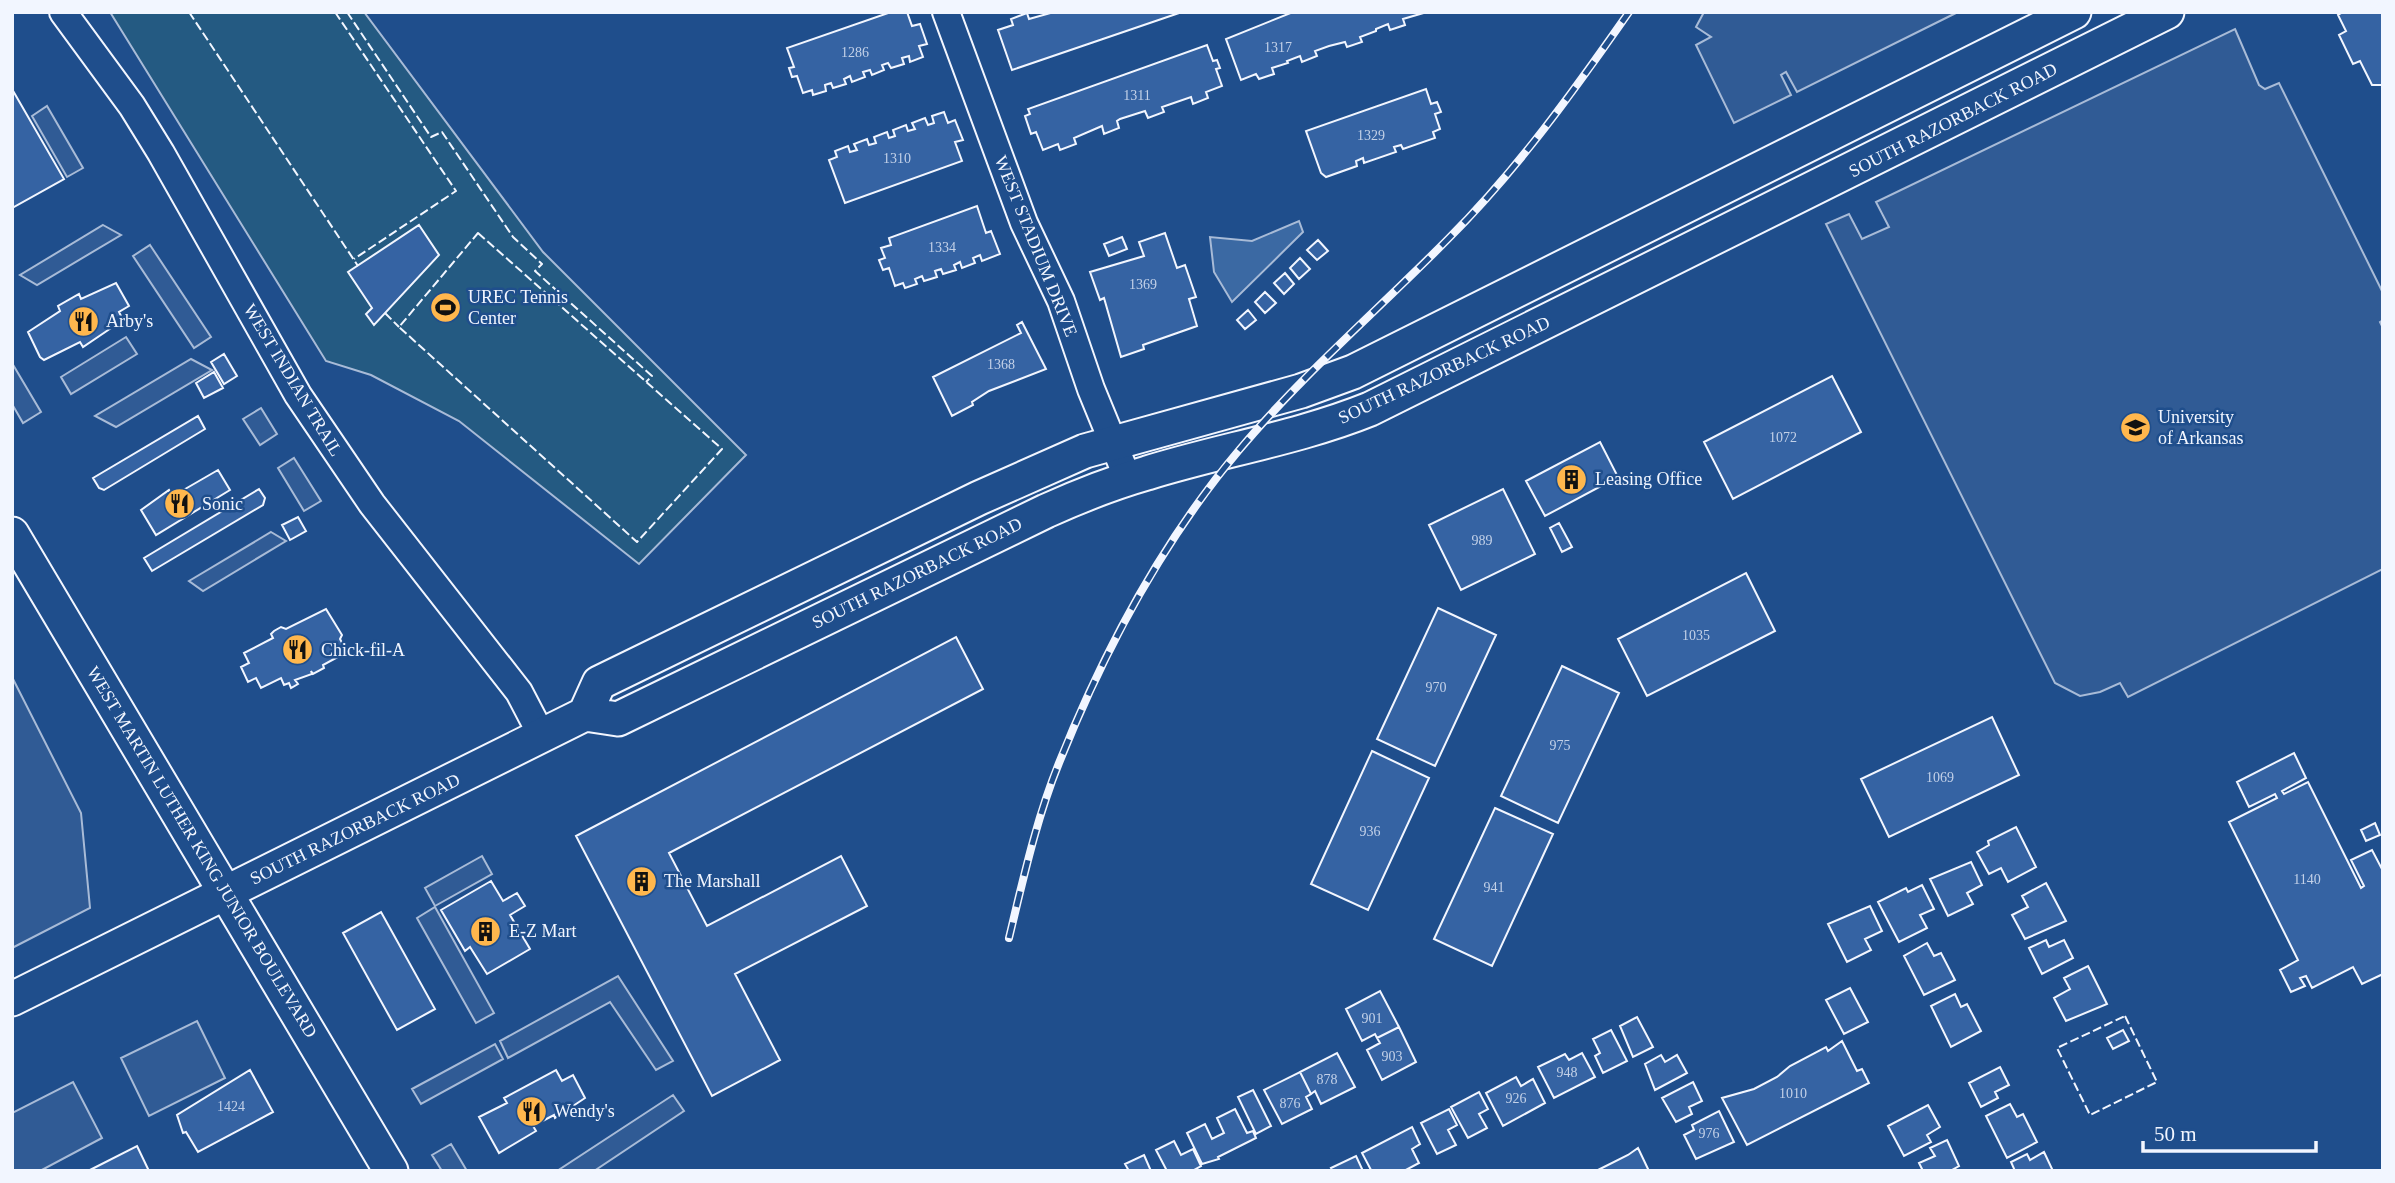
<svg xmlns="http://www.w3.org/2000/svg" width="2395" height="1183" font-family="Georgia,serif">
  <rect width="100%" height="100%" fill="#1f4e8c"/>
  <!-- green -->
  <path fill="#245a82" stroke="#a8bbd7" stroke-width="2" d="M110 12H364L543 252 746 455 639 564 459 421 371 375 326 361Z"/>
  <!-- parking -->
  <path fill="#305b95" stroke="#a8bbd7" stroke-width="2" d="M1704 12H1958L1797 92 1786 72 1781 75 1791 95 1734 123 1696 45 1711 37 1696 27Z
    M2235 29 2259 85 2265 89 2279 83 2383 293V320L2380 322 2383 328V569L2128 697 2120 683 2100 692 2080 696 2055 683 1826 224 1849 214 1862 239 1889 227 1876 202Z
    M47 106 83 168 67 177 32 116Z
    M103 225 121 235 37 285 20 275Z
    M150 245 211 337 194 348 133 256Z
    M126 337 137 354 71 394 61 377Z
    M191 359 212 370 116 427 95 416Z
    M12 363 41 412 23 423 12 404Z
    M261 408 277 434 260 445 243 419Z
    M294 458 321 501 304 511 278 468Z
    M271 532 286 541 203 591 189 581Z
    M12 677 81 813 90 908 12 948Z
    M482 856 492 874 435 906 425 888Z
    M435 907 494 1013 476 1023 417 918Z
    M618 976 673 1061 656 1070 610 1002 508 1058 500 1041Z
    M197 1021 225 1078 149 1116 121 1058Z
    M495 1044 503 1059 421 1104 412 1089Z
    M73 1082 102 1138 40 1171H12V1113Z
    M673 1095 684 1111 594 1171H557Z
    M451 1144 467 1171H442L432 1155Z"/>
  <!-- water -->
  <path fill="#3b69a3" stroke="#a8bbd7" stroke-width="2" d="M1299 221 1303 232 1232 302 1214 272 1210 237 1252 241Z"/>
  <!-- building -->
  <path fill="#3563a3" stroke="#f2f6ff" stroke-width="2" d="M891 12H907L912 26 920 24 927 44 919 46 923 57 910 62 909 56 902 58 904 64 891 68 888 63 882 65 884 70 872 75 870 70 863 72 865 77 852 82 850 76 844 79 846 84 833 88 831 83 825 85 826 91 813 95 812 90 803 93 797 76 792 77 789 68 794 67 787 48Z
    M1054 12H1182L1012 70 998 30 1013 25 1011 19 1027 13 1029 19Z
    M1293 12H1427L1403 19 1405 25 1390 30 1388 24 1376 29V31L1360 37 1362 42 1347 47 1345 42 1329 46 1315 51 1317 56 1302 62 1300 56 1287 61 1288 63 1272 68 1274 74 1259 79 1256 74 1241 80 1226 39Z
    M2343 12H2383V85H2372L2360 61 2353 64 2339 35 2346 31 2338 15Z
    M1207 45 1213 61 1217 60 1220 68 1216 69 1222 86 1206 92 1208 98 1193 104 1191 97 1168 105 1162 107 1164 112 1148 118 1145 111 1120 119 1117 121 1119 128 1104 134 1102 126 1074 138 1076 144 1060 150 1058 144 1043 150 1036 132 1031 134 1025 116 1030 114 1028 109Z
    M12 89 64 179 12 208Z
    M1426 89 1431 104 1437 102 1441 112 1435 114 1440 129 1433 132 1435 138 1403 149 1401 145 1394 147 1396 152 1364 163 1363 158 1356 161 1357 166 1326 177 1321 173 1306 131Z
    M944 112 948 123 955 120 963 140 955 142 962 161 845 203 829 160 837 157 835 151 848 146 850 152 857 150 854 144 867 139 869 145 876 143 874 137 887 132 889 138 895 136 893 130 906 125 908 131 915 129 912 123 925 118 928 125 934 123 932 116Z
    M977 206 986 233 991 231 1000 254 982 261 980 255 973 258 975 263 962 268 960 262 954 265 956 270 943 274 941 269 935 271 937 277 924 281 922 276 915 279 917 284 905 288 903 283 895 286 889 268 883 270 879 260 885 258 881 248 891 245 889 238Z
    M419 225 439 255 374 325 366 314 372 308 348 272Z
    M1165 233 1177 268 1185 265 1196 297 1189 299 1197 326 1143 345 1144 349 1121 357 1104 298 1100 300 1090 272 1144 256 1139 242Z
    M1122 237 1127 249 1109 256 1104 244Z
    M1318 240 1328 251 1317 260 1307 250Z
    M1300 258 1310 269 1299 279 1290 268Z
    M1285 273 1294 284 1284 294 1274 283Z
    M116 283 129 306 119 312 123 320 83 347 80 342 44 360 40 357 28 332 60 311 58 306 79 294 81 299Z
    M1265 292 1276 303 1265 313 1255 302Z
    M1248 310 1256 320 1245 329 1237 320Z
    M1022 322 1046 369 989 391 972 402 973 405 952 416 933 377 1021 333 1017 325Z
    M224 354 237 376 224 384 211 362Z
    M214 372 223 388 204 398 196 383Z
    M1832 376 1861 432 1733 499 1704 442Z
    M198 416 205 429 104 490 99 488 93 478Z
    M1600 442 1618 477 1545 516 1526 481Z
    M218 470 230 490 156 535 141 510 169 490 173 496Z
    M259 489 265 498 263 505 152 571 144 558Z
    M1503 489 1535 554 1461 590 1429 525Z
    M298 517 306 531 290 540 282 525Z
    M1559 523 1572 547 1562 552 1550 528Z
    M1746 573 1775 631 1647 696 1618 639Z
    M1438 608 1496 635 1435 766 1377 739Z
    M326 609 342 635 340 639 347 652 323 665 324 668 313 674 311 671 312 674 295 680 298 684 291 688 289 683 284 685 281 678 261 688 256 678 248 682 241 667 249 663 244 653 273 638 271 634 274 631 281 627 286 629Z
    M956 637 983 689 669 853 707 926 841 856 867 906 735 974 780 1060 712 1096 576 836Z
    M1562 666 1619 693 1558 823 1501 796Z
    M1992 717 2019 775 1889 837 1861 779Z
    M1372 751 1429 778 1368 910 1311 884Z
    M2294 753 2306 778 2282 791 2284 794 2308 782 2361 888 2364 886 2351 860 2372 850 2383 871V974L2362 984 2353 967 2312 988 2306 976 2300 978 2305 986 2291 992 2280 970 2298 960 2229 822 2277 798 2275 794 2249 807 2237 782Z
    M1495 808 1553 834 1492 966 1434 939Z
    M2375 823 2380 835 2366 841 2361 830Z
    M2016 827 2036 867 2008 882 2001 868 1989 874 1977 852 1989 845 1988 841Z
    M1971 862 1982 885 1967 893 1973 904 1948 916 1930 879Z
    M491 881 503 901 517 893 525 906 510 915 530 949 487 974 470 947 465 951 441 910Z
    M2046 883 2066 921 2025 939 2012 915 2028 907 2022 896Z
    M1922 885 1934 909 1920 915 1927 928 1899 942 1878 902 1906 888 1908 892Z
    M1870 906 1882 931 1865 939 1871 950 1847 962 1828 924Z
    M381 912 435 1009 397 1030 343 933Z
    M2046 940 2049 947 2064 940 2073 958 2042 974 2029 948Z
    M1927 943 1934 956 1941 953 1955 980 1924 995 1904 956Z
    M2088 966 2107 1004 2066 1021 2054 998 2070 989 2064 978Z
    M1850 988 1868 1022 1844 1034 1826 1000Z
    M1380 991 1399 1027 1377 1038 1375 1034 1362 1041 1346 1009Z
    M1955 994 1961 1007 1967 1004 1981 1031 1951 1047 1931 1006Z
    M1637 1017 1653 1047 1633 1057 1620 1026Z
    M1399 1027 1416 1062 1382 1080 1367 1050 1380 1043 1377 1038Z
    M1611 1030 1627 1061 1603 1073 1595 1056 1600 1053 1593 1039Z
    M2123 1030 2129 1041 2113 1049 2107 1038Z
    M1842 1041 1857 1071 1862 1069 1869 1083 1747 1145 1722 1098 1754 1089 1777 1077 1790 1066 1826 1047 1828 1051Z
    M1337 1053 1355 1087 1321 1104 1315 1091 1311 1094 1300 1072Z
    M1582 1053 1595 1077 1554 1098 1538 1067 1565 1054 1569 1060Z
    M1661 1055 1665 1062 1677 1055 1687 1073 1655 1090 1645 1064Z
    M2000 1067 2009 1085 1995 1092 1998 1098 1981 1107 1969 1083Z
    M250 1070 273 1112 198 1152 186 1132 183 1133 177 1115Z
    M556 1070 562 1081 573 1075 585 1098 555 1118 554 1115 533 1126 536 1131 499 1153 479 1117 507 1103 504 1098Z
    M1300 1072 1311 1094 1306 1097 1312 1109 1282 1124 1264 1090Z
    M1516 1077 1521 1086 1533 1079 1545 1103 1503 1126 1486 1093Z
    M1693 1082 1702 1101 1689 1107 1692 1114 1676 1122 1662 1098Z
    M1253 1090 1271 1126 1256 1134 1238 1097Z
    M1479 1092 1488 1109 1479 1114 1487 1128 1468 1138 1451 1107Z
    M2010 1104 2017 1117 2023 1114 2037 1142 2007 1158 1986 1116Z
    M1928 1105 1940 1127 1927 1135 1931 1142 1904 1156 1888 1126Z
    M1235 1109 1247 1133 1253 1131 1256 1138 1218 1157 1219 1159 1202 1164 1187 1133 1205 1124 1212 1139 1224 1133 1217 1118Z
    M1449 1109 1457 1125 1448 1130 1456 1145 1437 1154 1421 1123Z
    M1719 1111 1734 1142 1696 1159 1684 1135 1694 1130 1692 1125Z
    M1412 1127 1420 1144 1412 1149 1419 1163 1404 1171 1371 1170 1362 1153Z
    M1947 1140 1959 1166 1950 1171H1923L1919 1163 1935 1156 1930 1148Z
    M1174 1141 1181 1155 1193 1149 1201 1166 1192 1171H1167L1156 1150Z
    M137 1146 149 1171H88Z
    M1638 1148 1649 1171H1596L1628 1155Z
    M2044 1152 2053 1171H2015L2011 1162 2027 1154 2030 1160Z
    M1144 1155 1151 1171H1129L1125 1164Z
    M1356 1156 1363 1171H1333L1331 1168Z"/>
  <g fill="none" stroke-linecap="round" stroke-linejoin="round">
    <defs>
      <path id="minor" d="M63 12 132 106 161 153 298 395 372 504 519 692 542 736
        M946 12 1024 223 1061 301 1091 389 1128 479"/>
      <path id="major" d="M12 534 391 1171
        M585 714 599 683 979 498 1085 451 1301 391 1353 372 2074 12
        M12 999 585 714 618 719 1046 511C1079 496 1112 483 1147 473 1221 450 1298 438 1370 409L2167 12"/>
    </defs>
    <!-- minor casing -->
    <use href="#minor" stroke="#f2f6ff" stroke-width="30"/>
    <!-- major casing -->
    <use href="#major" stroke="#f2f6ff" stroke-width="37"/>
    <!-- minor -->
    <use href="#minor" stroke="#1f4e8c" stroke-width="26"/>
    <!-- major -->
    <use href="#major" stroke="#1f4e8c" stroke-width="33"/>
    <defs>
      <path id="rail" d="M1009 938C1023 880 1036 820 1059 763 1103 653 1163 540 1240 449 1304 373 1379 309 1448 239 1517 170 1573 92 1629 12"/>
    </defs>
    <!-- rail casing -->
    <use href="#rail" stroke="#f2f6ff" stroke-width="8"/>
    <!-- rail -->
    <use href="#rail" stroke="#1f4e8c" stroke-width="5" stroke-dasharray="16" stroke-linecap="butt"/>
    <!-- fence -->
    <path stroke="#f2f6ff" stroke-width="2" stroke-dasharray="9 3.5" stroke-linecap="butt" d="M189 12 358 266
      M335 12 456 191 354 259
      M347 12 431 137 442 132 513 237 542 264 535 271 652 376 646 382
      M478 233 722 449 637 542 399 327Z
      M385 313 399 327
      M2125 1016 2157 1082 2090 1115 2057 1048Z"/>
  </g>
  <!-- icons -->
  <defs>
    <symbol id="stadium-disc" viewBox="-11 -11 22 22"><circle r="9.5" fill="#ffb74d" stroke="#1f4e8c"/><path d="M0-5a6.5 5 0 1 0 0 10a6.5 5 0 1 0 0-10ZM-3.5-1.8h7v3.6h-7Z" fill="#111"/></symbol>
    <symbol id="restaurant-disc" viewBox="-11 -11 22 22"><circle r="9.5" fill="#ffb74d" stroke="#1f4e8c"/><path d="M-5-6h1v4h1v-4h1v4h1v-4h1v5L-1.5 .5V6h-2V.5L-5-1ZM5-6V6H3V1.5H1.5Q1.5-4 5-6Z" fill="#111"/></symbol>
    <symbol id="university-disc" viewBox="-11 -11 22 22"><circle r="9.5" fill="#ffb74d" stroke="#1f4e8c"/><path d="M0-5L7-2L0 1L-7-2ZM-4 1L0 2.5L4 1V4Q0 6-4 4Z" fill="#111"/></symbol>
    <symbol id="building-disc" viewBox="-11 -11 22 22"><circle r="9.5" fill="#ffb74d" stroke="#1f4e8c"/><path d="M-4-6H4V6H1V3H-1V6H-4ZM-2.5-4.3h1.7v1.8h-1.7ZM.8-4.3h1.7v1.8H.8ZM-2.5-1h1.7V.8h-1.7ZM.8-1h1.7V.8H.8Z" fill="#111"/></symbol>
  </defs>
  <g fill-rule="evenodd">
    <use href="#stadium-disc" x="428" y="290" width="35" height="35"/>
    <use href="#restaurant-disc" x="66" y="304" width="35" height="35"/>
    <use href="#university-disc" x="2118" y="410" width="35" height="35"/>
    <use href="#building-disc" x="1554" y="462" width="35" height="35"/>
    <use href="#restaurant-disc" x="162" y="486" width="35" height="35"/>
    <use href="#restaurant-disc" x="280" y="632" width="35" height="35"/>
    <use href="#building-disc" x="624" y="864" width="35" height="35"/>
    <use href="#building-disc" x="468" y="914" width="35" height="35"/>
    <use href="#restaurant-disc" x="514" y="1094" width="35" height="35"/>
  </g>
  <g text-anchor="middle" dominant-baseline="central" stroke-width="5" stroke-linejoin="round" paint-order="stroke">
    <!-- number labels -->
    <g font-size="14" fill="#c3d1e8">
      <text x="1278" y="47">1317</text>
      <text x="855" y="52">1286</text>
      <text x="1137" y="95">1311</text>
      <text x="1371" y="135">1329</text>
      <text x="897" y="158">1310</text>
      <text x="942" y="247">1334</text>
      <text x="1143" y="284">1369</text>
      <text x="1001" y="364">1368</text>
      <text x="1783" y="437">1072</text>
      <text x="1482" y="540">989</text>
      <text x="1696" y="635">1035</text>
      <text x="1436" y="687">970</text>
      <text x="1560" y="745">975</text>
      <text x="1940" y="777">1069</text>
      <text x="1370" y="831">936</text>
      <text x="2307" y="879">1140</text>
      <text x="1494" y="887">941</text>
      <text x="1372" y="1018">901</text>
      <text x="1392" y="1056">903</text>
      <text x="1567" y="1072">948</text>
      <text x="1327" y="1079">878</text>
      <text x="1793" y="1093">1010</text>
      <text x="1516" y="1098">926</text>
      <text x="1290" y="1103">876</text>
      <text x="231" y="1106">1424</text>
      <text x="1709" y="1133">976</text>
    </g>
    <!-- street labels -->
    <g font-size="18" fill="#f2f6ff" stroke="#1f4e8c">
      <text transform="translate(1953 120) rotate(-27)">SOUTH RAZORBACK ROAD</text>
      <text transform="translate(1036 246) rotate(68)">WEST STADIUM DRIVE</text>
      <text transform="translate(1444 370) rotate(-25)">SOUTH RAZORBACK ROAD</text>
      <text transform="translate(293 380) rotate(59)">WEST INDIAN TRAIL</text>
      <text transform="translate(917 573) rotate(-26)">SOUTH RAZORBACK ROAD</text>
      <text transform="translate(355 829) rotate(-26)">SOUTH RAZORBACK ROAD</text>
      <text transform="translate(202 852) rotate(59)">WEST MARTIN LUTHER KING JUNIOR BOULEVARD</text>
    </g>
    <!-- poi labels -->
    <g font-size="18" fill="#f2f6ff" stroke="#1f4e8c" text-anchor="start">
      <text x="468" y="297">UREC Tennis<tspan x="468" dy="21">Center</tspan></text>
      <text x="106" y="321">Arby's</text>
      <text x="2158" y="417">University<tspan x="2158" dy="21">of Arkansas</tspan></text>
      <text x="1595" y="479">Leasing Office</text>
      <text x="202" y="504">Sonic</text>
      <text x="321" y="650">Chick-fil-A</text>
      <text x="664" y="881">The Marshall</text>
      <text x="509" y="931">E-Z Mart</text>
      <text x="554" y="1111">Wendy's</text>
    </g>
  </g>
  <!-- border -->
  <rect width="2395" height="1183" fill="none" stroke="#f2f6ff" stroke-width="28"/>
  <!-- scale -->
  <path d="M2143 1141v10h173v-10" fill="none" stroke="#f2f6ff" stroke-width="3.5"/>
  <text x="2154" y="1141" font-size="21" fill="#f2f6ff" stroke="#1f4e8c" stroke-width="5" paint-order="stroke">50 m</text>
</svg>
